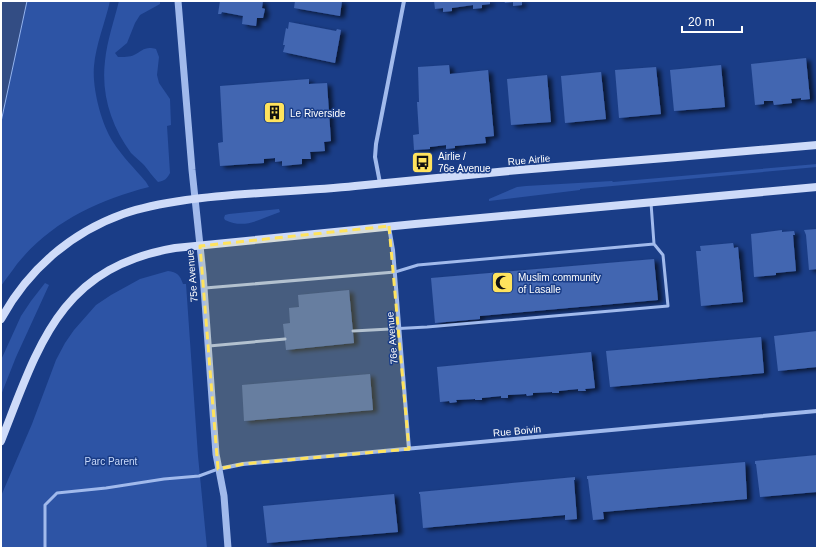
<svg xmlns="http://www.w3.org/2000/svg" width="818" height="549" font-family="Arial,sans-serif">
  <defs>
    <filter id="shadow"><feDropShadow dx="4.5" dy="2.5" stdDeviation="2" flood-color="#0009"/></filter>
  </defs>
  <rect width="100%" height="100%" fill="#1a3d87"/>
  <!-- green -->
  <path fill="#2d54a5" d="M27 1H110C105 23 96 44 94 66 92 88 101 123 113 142 122 156 135 169 146 182L149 187C98 200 51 222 17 264 12 271 6 279 1 286V122Z
    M119 1H160V4L140 15 135 23 127 43 115 53 118 57C123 57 130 57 134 55 143 51 144 46 156 49L159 57 157 75 159 83 170 99 171 125 167 126 170 173C167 179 164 181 158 182 153 177 149 171 144 165 140 161 135 157 131 153 111 126 101 94 105 61 107 41 114 21 119 1Z
    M817 164V167L580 189V190L489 201V199L517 187 526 186 612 181 613 182Z
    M279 209 280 212C261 218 246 230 225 220L224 218 225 215 229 214Z
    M168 271C177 272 180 275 183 284H186L198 456 207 548H1V496L32 424 56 360 65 343 74 330 96 305 111 295 140 279Z
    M45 283 49 285 16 357 1 395V360L21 316 31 301Z"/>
  <!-- water -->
  <path fill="#334d84" stroke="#94b4ef" d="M1 1H27L1 122Z"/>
  <!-- building -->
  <path fill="#4266b1" filter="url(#shadow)" d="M220 1H263L262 8 265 9 263 18H257L256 26 242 24 243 16 222 12 221 14H218Z
    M295 1H342L340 16 294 8Z
    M434 1H490V4L482 5V8L473 9V5L452 8V11L443 12V8L435 9Z
    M504 1H522V5L513 6V2L505 3Z
    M289 22 336 31 337 29 341 30 335 63 283 52 285 45H283L286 28 288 29Z
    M806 58 810 99 801 100V98L791 99 792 103 774 105 773 101H764V104L755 105 751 64Z
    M449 65 450 74 488 70 494 136 485 137 486 143 455 146V148L446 149V145L430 147V149L414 150 413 135 419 134 417 102H419L418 67Z
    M721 65 725 107 674 111 670 70Z
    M656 67 661 114 619 118 615 70Z
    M601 72 606 119 565 123 561 76Z
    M547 75 551 122 511 125 507 79Z
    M309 79V84L327 83 331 141 324 142 325 151 310 152 311 159H302V164L282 166V161L275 162V158L264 159V163L220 166 218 143 223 142 220 86Z
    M817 229V269L809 270 806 235 804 230Z
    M782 230V232L794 231 795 235H793L796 271 776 273V275L754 277 751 234Z
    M733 243 734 248 738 247 743 302 701 306 696 251H701L700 246Z
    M654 259 658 300 480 316V319L435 323 431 278Z
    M349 290 354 343 286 350 283 324 290 323 289 308 299 307 298 295Z
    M817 331V367L778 371 774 336Z
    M761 337 764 373 610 387 606 351Z
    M591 352 595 388 585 389 586 391H578V389L568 390 559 391V393H552V392L533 393V395L527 396 526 394 508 395V398H501V396L482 398V400H475V399L456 400 457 402 450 403 449 401 440 402 437 367Z
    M370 374 373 410 244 421 242 385Z
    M817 455V492L760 497 756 464H755V461Z
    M745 462 747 499 603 512 604 519 593 520 588 479H587V476Z
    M575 477V480H574L577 519 565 520V515L423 528 420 494H419V492Z
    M394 494 398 532 267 543 263 506Z"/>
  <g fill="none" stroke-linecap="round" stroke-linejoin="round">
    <!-- service -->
    <path stroke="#a1baec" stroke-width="3" d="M205 288 395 272 418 265 654 244 651 203
      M353 331 427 327 668 306 663 255 654 244
      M209 346 285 339
      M45 548V505L57 493 106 488 164 479 199 476 218 469"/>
    <!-- minor -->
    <path stroke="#a1baec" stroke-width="4" d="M380 183 375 157 376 144 404 1
      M389 227 393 250 409 449
      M218 469 243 464 817 411"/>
    <!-- tertiary -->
    <path stroke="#a1baec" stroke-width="7" d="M178 1 192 170 203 274 216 454 224 496 228 548"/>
    <!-- secondary -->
    <path stroke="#cedbf9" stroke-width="8" d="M1 319C28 270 70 233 123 214 143 207 165 203 186 200 242 192 299 192 355 186 410 181 464 175 519 170 618 162 718 154 817 145
      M1 441C39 345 59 268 175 248L415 224 817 187"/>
  </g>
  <!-- marked area -->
  <path fill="#ffe35d" fill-opacity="0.2" stroke="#ffe35d" stroke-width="3" stroke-dasharray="8 5" stroke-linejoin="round" d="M389 226 409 449 243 464 218 469 200 246Z"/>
  <!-- icons -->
  <defs>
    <symbol id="building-square" viewBox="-11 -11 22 22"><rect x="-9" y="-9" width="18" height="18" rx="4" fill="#ffe35d" stroke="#1a3d87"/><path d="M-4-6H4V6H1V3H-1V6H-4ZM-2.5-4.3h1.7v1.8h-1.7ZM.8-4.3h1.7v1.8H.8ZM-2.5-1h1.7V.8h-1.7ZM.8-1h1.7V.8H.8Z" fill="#111"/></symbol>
    <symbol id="bus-square" viewBox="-11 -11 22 22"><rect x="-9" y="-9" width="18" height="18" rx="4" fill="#ffe35d" stroke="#1a3d87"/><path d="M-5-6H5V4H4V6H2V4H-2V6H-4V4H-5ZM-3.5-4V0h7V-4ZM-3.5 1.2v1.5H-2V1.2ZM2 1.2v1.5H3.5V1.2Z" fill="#111"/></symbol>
    <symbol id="mosque-square" viewBox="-11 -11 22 22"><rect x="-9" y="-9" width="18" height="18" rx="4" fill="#ffe35d" stroke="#1a3d87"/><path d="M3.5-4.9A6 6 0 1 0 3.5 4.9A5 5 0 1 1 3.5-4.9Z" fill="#111"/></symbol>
  </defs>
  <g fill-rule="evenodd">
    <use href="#building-square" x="262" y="100" width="25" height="25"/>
    <use href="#bus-square" x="410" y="150" width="25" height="25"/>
    <use href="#mosque-square" x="490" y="270" width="25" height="25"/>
  </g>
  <g text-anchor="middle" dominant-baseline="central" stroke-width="3" stroke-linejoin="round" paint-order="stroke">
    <!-- poi labels -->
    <g font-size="10" fill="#fff" stroke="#1a3d87" text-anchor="start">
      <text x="290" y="113">Le Riverside</text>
      <text x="438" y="156">Airlie /<tspan x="438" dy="12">76e Avenue</tspan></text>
      <text x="518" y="277">Muslim community<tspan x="518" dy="12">of Lasalle</tspan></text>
    </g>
    <!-- street labels -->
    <g font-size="10" fill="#fff" stroke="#1a3d87">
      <text transform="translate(529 160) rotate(-5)">Rue Airlie</text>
      <text transform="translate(192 276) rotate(-95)">75e Avenue</text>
      <text transform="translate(392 338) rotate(-95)">76e Avenue</text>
      <text transform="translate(517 431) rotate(-5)">Rue Boivin</text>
    </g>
    <!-- park labels -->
    <g font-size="10" fill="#c7d8f9" stroke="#1a3d87">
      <text x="111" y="461">Parc Parent</text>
    </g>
  </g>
  <!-- border -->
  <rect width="818" height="549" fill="none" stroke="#ffffff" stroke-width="4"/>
  <!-- scale -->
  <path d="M682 26v6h60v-6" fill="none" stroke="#ffffff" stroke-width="2"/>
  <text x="688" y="26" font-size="12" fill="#ffffff" stroke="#1a3d87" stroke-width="3" paint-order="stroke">20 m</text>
</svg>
